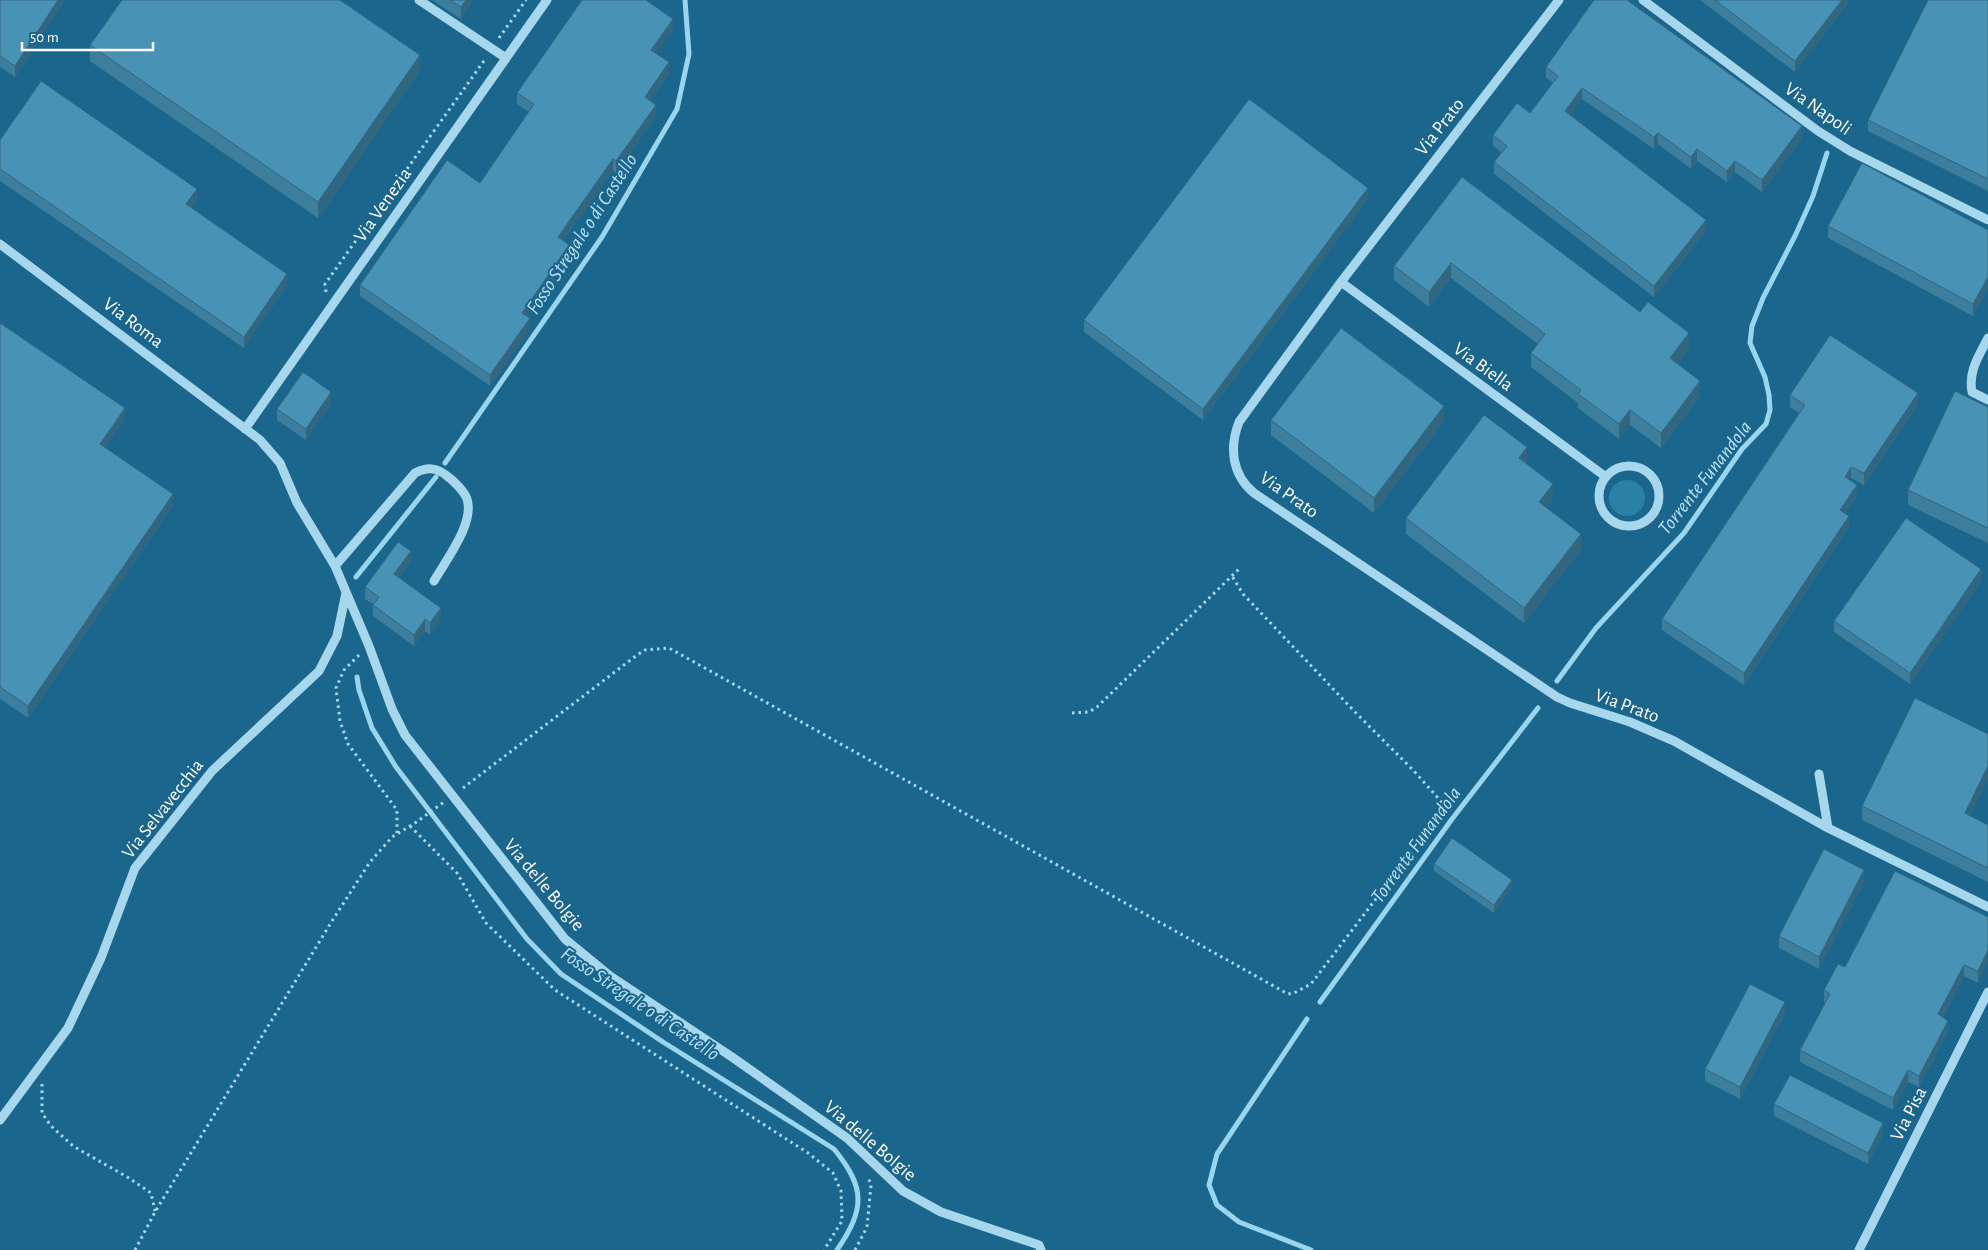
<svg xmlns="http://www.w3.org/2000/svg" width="1988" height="1250" font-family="'Alegreya Sans',sans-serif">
  <rect width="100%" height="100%" fill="#1b668c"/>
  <!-- green -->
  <path fill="#2b80a8" d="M1609 498a18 18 0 1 1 36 0a18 18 0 1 1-36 0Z"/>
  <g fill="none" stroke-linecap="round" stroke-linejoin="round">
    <!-- stream -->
    <path stroke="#9ad5ef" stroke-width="5" d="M445 463 602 237 677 109 689 54 685 0
      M356 577 436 477
      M357 677 359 690 372 728 396 767 527 939 561 974 663 1042 834 1149C866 1188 865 1209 837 1250
      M1557 681 1596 628 1684 533 1742 449 1766 424 1770 410 1769 395 1765 377 1750 343 1752 326 1763 298 1796 234 1813 196 1827 153
      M1320 1002 1452 819 1538 708
      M1307 1019 1217 1154 1209 1185 1217 1205 1239 1222 1311 1250"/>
    <!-- path -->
    <path stroke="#a7d7ed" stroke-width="3" stroke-dasharray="2.5 4" stroke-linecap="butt" d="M499 38 526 0
      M326 292 325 284 486 58
      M359 655 344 670 336 688 340 721 348 744 397 810V833
      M1072 713 1089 712 1097 707 1240 568
      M463 788 637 655 645 650 669 648 1288 994 1294 993 1311 984 1446 807 1414 771 1355 712 1243 594 1232 576
      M410 826 457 873 486 923 555 990 808 1153 833 1173 841 1191 842 1221 824 1250
      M42 1084V1113L51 1126 73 1146 129 1178 151 1193 155 1211
      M135 1250 155 1212 332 921 370 862 392 837 415 823 444 802
      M855 1250 867 1227 871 1185 868 1177"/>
    <!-- minor -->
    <path stroke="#a7d7ed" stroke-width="9" d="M419 0 506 58
      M1559 0 1341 282 1239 422C1229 448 1232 475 1254 493L1557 697 1570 703 1630 722 1674 741 1828 828
      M1643 0 1818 131 1850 151 1988 220
      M0 244 260 440 280 463 297 503 335 566 369 646 392 709 405 735 565 939 610 976 732 1057 847 1138 903 1191 941 1212 1039 1245 1041 1250
      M1341 282 1606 477
      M1988 338C1979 356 1968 371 1972 392L1988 400
      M245 429 547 0
      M1599 496a30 30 0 1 1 60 0a30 30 0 1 1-60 0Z
      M335 566 415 473C427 467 436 467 447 476 454 481 464 491 467 499 475 523 446 560 434 581
      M1819 774 1828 828 1988 907
      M0 1120 68 1028 101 958 135 868 212 771 319 671 337 636 346 593
      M1859 1250 1988 992"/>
  </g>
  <!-- wall -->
  <path fill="#3e7e9d" d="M0 0H65L15 77 0 67Z
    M432 0H473L461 19Z
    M1700 0H1850L1795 72Z
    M1988 0V191L1868 131V120Z
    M650 2 673 30 656 53 669 74 650 101 656 116 616 173 613 170 563 241 569 256 527 316 530 330 490 386 360 296V285L480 183 529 112 517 104V93Z
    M90 45 420 70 318 218 90 61Z
    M1546 67 1802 138 1762 192 1735 172 1727 182 1697 161 1691 169 1658 144 1654 149 1582 99 1570 115 1706 231 1654 297 1494 174V162L1502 153 1493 146V135L1530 113 1553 83 1546 78Z
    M0 140 197 200 191 208 287 285 244 348 0 181Z
    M1462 177 1640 312 1689 348 1677 364 1700 396 1661 448 1630 425 1619 439 1578 408V403L1531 367V353L1538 344 1451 278 1429 307 1394 280V266Z
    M1368 199 1203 420 1084 332V320Z
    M1828 226 1988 230V288L1973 316 1828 238Z
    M0 323 125 419 105 447 173 505 28 718 0 699Z
    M1790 395 1918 404 1864 485 1851 478 1850 480 1857 496 1845 513 1849 527 1744 685 1662 630V619L1799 413 1790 407Z
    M331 403 306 440 277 420V409Z
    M1988 407V543L1908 505V490Z
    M1271 420 1444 421 1374 513 1271 435Z
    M1527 462 1526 463 1553 499 1546 508 1581 549 1524 623 1406 534V518Z
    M411 562 399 578 441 619 430 634 425 631 414 646 373 616V604L365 599V587Z
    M1981 581 1910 684 1834 632V621Z
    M1862 806 1970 816 1988 825V882L1862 820Z
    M1434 864 1512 887 1494 913 1434 871Z
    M1864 882 1819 969 1779 948V936Z
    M1988 917 1978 983 1964 976 1943 1017 1948 1032 1919 1087 1908 1082 1893 1110 1800 1062V1050L1825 1003 1824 1002V990Z
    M1785 1013 1740 1099 1705 1081V1069Z
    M1774 1104 1883 1134 1868 1164 1774 1116Z"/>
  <!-- shaded-wall -->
  <path fill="#32667f" d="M58 0H65L15 77V66Z
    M466 0H473L461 19V7Z
    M1842 0H1850L1795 72V61Z
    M673 19V30L651 61V50Z
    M420 55V70L318 218V202Z
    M669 62V74L645 108V97Z
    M1582 88V99L1565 122V111Z
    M656 105V116L616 173V161Z
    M1802 126V138L1762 192V180Z
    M1658 133V144L1654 149V137Z
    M1697 149V161L1691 169V157Z
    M613 159V170L558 248V237Z
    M1735 161V172L1727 182V171Z
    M1368 188V199L1203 420V409Z
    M197 189V200L186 216V204Z
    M1706 220V231L1654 297V286Z
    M569 245V256L522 324V313Z
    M1451 263V278L1429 307V292Z
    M287 274V285L244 348V337Z
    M1988 277V288L1973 316V304Z
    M530 318V330L490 386V375Z
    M1689 333V348L1670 373V358Z
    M1700 381V396L1661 448V433Z
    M331 392V403L306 440V429Z
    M1918 393V404L1864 485V473Z
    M1444 406V421L1374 513V498Z
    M125 408V419L100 455V444Z
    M1630 410V425L1619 439V424Z
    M1527 447V462L1519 473V458Z
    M1851 467V478L1845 488V477Z
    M1553 484V499L1539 517V502Z
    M1857 485V496L1840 521V510Z
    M173 494V505L28 718V706Z
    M1849 516V527L1744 685V673Z
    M1581 534V549L1524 623V608Z
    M411 551V562L394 586V574Z
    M1981 569V581L1910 684V673Z
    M441 608V619L430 634V623Z
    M425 619V631L414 646V635Z
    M1988 766V780L1965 827V813Z
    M1864 870V882L1819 969V957Z
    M1512 880V887L1494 913V905Z
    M1988 950V962L1978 983V971Z
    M1964 965V976L1938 1026V1014Z
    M1785 1002V1013L1740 1099V1087Z
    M1948 1021V1032L1919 1087V1076Z
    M1908 1070V1082L1893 1110V1098Z
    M1883 1123V1134L1868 1164V1153Z"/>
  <!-- building -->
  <path fill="#4892b6" stroke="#32667f" d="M0 0H58L15 66 0 56Z
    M122 0H340L420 55 318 202 90 45Z
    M450 0H466L461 7Z
    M582 0H646L673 19 651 50 669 62 645 97 656 105 616 161 613 159 558 237 569 245 522 313 530 318 490 375 360 285 447 160 480 183 534 104 517 93Z
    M1594 0H1627L1802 126 1762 180 1735 161 1727 171 1697 149 1691 157 1658 133 1654 137 1582 88 1565 111 1706 220 1654 286 1494 162 1507 146 1493 135 1517 103 1530 113 1558 76 1546 67Z
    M1715 0H1842L1795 61Z
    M1928 0H1988V179L1868 120Z
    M41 81 197 189 186 204 287 274 244 337 0 169V140Z
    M1249 99 1368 188 1203 409 1084 320Z
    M1862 163 1988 230V277L1973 304 1828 226Z
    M1462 177 1640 312 1648 302 1689 333 1670 358 1700 381 1661 433 1630 410 1619 424 1578 394 1581 390 1531 353 1545 334 1451 263 1429 292 1394 266Z
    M0 323 125 408 100 444 173 494 28 706 0 687Z
    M1341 328 1444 406 1374 498 1271 420Z
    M1830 335 1918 393 1864 473 1851 467 1845 477 1857 485 1840 510 1849 516 1744 673 1662 619 1805 405 1790 395Z
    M303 372 331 392 306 429 277 409Z
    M1955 391 1988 407V528L1908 490Z
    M1484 415 1527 447 1519 458 1553 484 1539 502 1581 534 1524 608 1406 518Z
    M1906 518 1981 569 1910 673 1834 621Z
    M398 542 411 551 394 574 441 608 430 623 425 619 414 635 373 605 379 597 365 587Z
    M1915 698 1988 734V766L1965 813 1988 825V868L1862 806Z
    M1452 838 1512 880 1494 905 1434 864Z
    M1824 849 1864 870 1819 957 1779 936Z
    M1895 871 1988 917V950L1978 971 1964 965 1938 1014 1948 1021 1919 1076 1908 1070 1893 1098 1800 1050 1830 994 1824 990 1838 964 1845 967Z
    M1750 984 1785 1002 1740 1087 1705 1069Z
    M1790 1075 1883 1123 1868 1153 1774 1104Z"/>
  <g text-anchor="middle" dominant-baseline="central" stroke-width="4" stroke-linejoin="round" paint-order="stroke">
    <!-- street labels -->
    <g font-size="19" fill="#fff" stroke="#1b668c">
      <text transform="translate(1818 109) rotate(35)">Via Napoli</text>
      <text transform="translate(1440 127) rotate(-52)">Via Prato</text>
      <text transform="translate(383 205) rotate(-55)">Via Venezia</text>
      <text transform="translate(133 323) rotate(37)">Via Roma</text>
      <text transform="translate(1483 367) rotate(36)">Via Biella</text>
      <text transform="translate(1289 495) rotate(35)">Via Prato</text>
      <text transform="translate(1627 706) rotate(20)">Via Prato</text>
      <text transform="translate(163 809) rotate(-52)">Via Selvavecchia</text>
      <text transform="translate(544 885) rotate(50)">Via delle Bolgie</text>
      <text transform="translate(1909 1114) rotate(-63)">Via Pisa</text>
      <text transform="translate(870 1141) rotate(40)">Via delle Bolgie</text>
    </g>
    <!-- water labels -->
    <g font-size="20" font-style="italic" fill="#b7e2f5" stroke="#1b668c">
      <text transform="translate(582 234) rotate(-57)">Fosso Stregale o di Castello</text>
      <text transform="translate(1705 478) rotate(-52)">Torrente Funandola</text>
      <text transform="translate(1416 845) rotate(-54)">Torrente Funandola</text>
      <text transform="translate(640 1004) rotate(34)">Fosso Stregale o di Castello</text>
    </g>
  </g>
  <!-- scale -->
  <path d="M22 42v8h131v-8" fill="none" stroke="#ffffff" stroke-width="2.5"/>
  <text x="30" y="42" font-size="15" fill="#ffffff" stroke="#1b668c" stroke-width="4" paint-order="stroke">50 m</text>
</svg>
